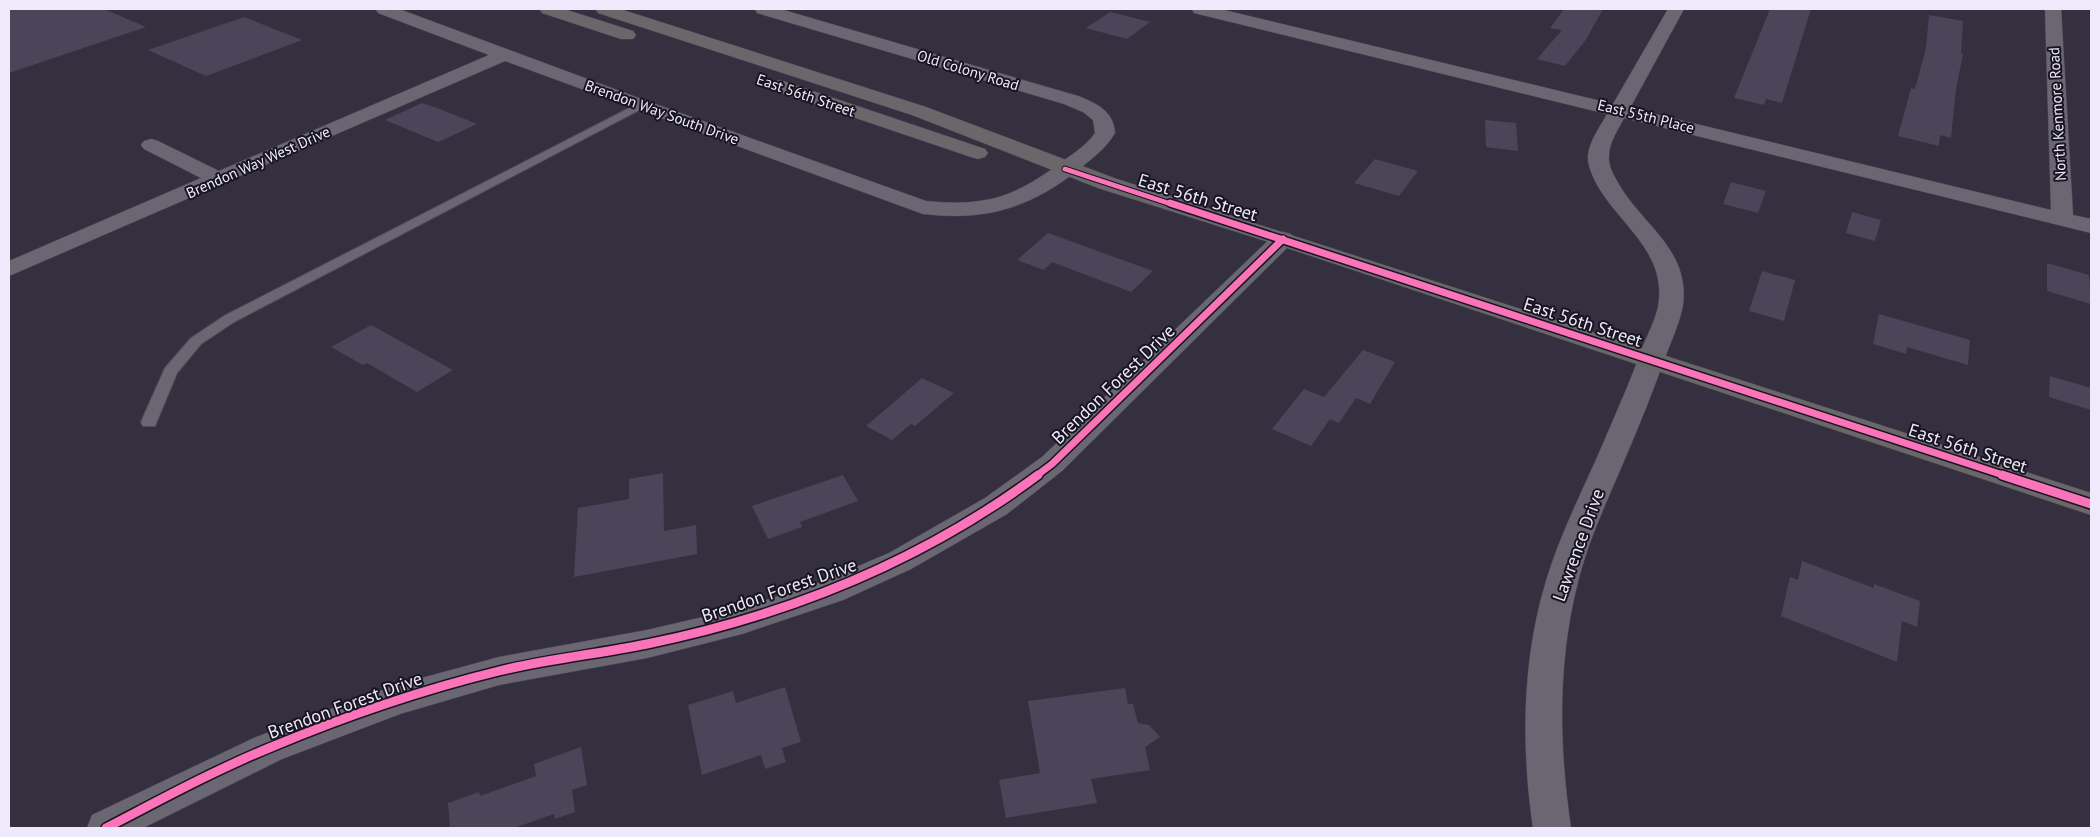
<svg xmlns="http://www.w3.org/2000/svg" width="2100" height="837" font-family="'PT Sans',sans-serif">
  <rect width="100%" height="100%" fill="#34303f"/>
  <!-- building -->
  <path fill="#4b4559" d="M9 9H104L146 27 9 73Z
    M1564 9H1603L1585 41 1565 66 1537 59 1562 30 1550 28Z
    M1770 9H1811L1782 103 1766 99 1764 105 1734 98Z
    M1110 12 1150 22 1127 39 1086 28Z
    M1929 15 1963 21 1961 54H1963L1956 89 1951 138 1940 135 1939 146 1898 136 1911 88 1915 89 1926 48Z
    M244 17 302 40 206 76 148 50Z
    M422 103 437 108 477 124 438 142 385 120Z
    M1485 120 1516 123 1518 151 1486 147Z
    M1375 159 1418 171 1399 196 1354 183Z
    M1731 182 1766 191 1758 213 1723 204Z
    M1852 212 1881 220 1875 241 1846 233Z
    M1048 233 1153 271 1131 292 1052 262 1044 270 1017 260Z
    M2047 263 2089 275 2091 304 2047 291Z
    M1762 271 1795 280 1784 321 1749 311Z
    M1879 314 1970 340 1968 365 1907 347 1906 354 1873 344Z
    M371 325 453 370 417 392 367 363 363 365 331 347Z
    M1363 350 1395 362 1370 404 1356 398 1339 423 1330 419 1311 446 1272 429 1304 389 1324 397Z
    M2050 376 2091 388V410L2049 397Z
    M922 378 954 393 915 426 911 424 892 440 866 426Z
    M663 473 664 531 696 525 697 554 574 577 578 508 629 499V479Z
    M843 475 858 501 800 522 802 527 768 539 752 506Z
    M1802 561 1874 588V584L1920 601 1917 627 1902 621 1897 662 1781 616 1790 577 1798 580Z
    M785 687 801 742 782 748 786 762 765 769 761 755 702 775 688 705 733 691 736 703Z
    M1125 688 1128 704H1133L1138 723 1149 725 1160 737 1145 747 1150 770 1091 779 1097 803 1006 818 999 780 1040 773 1028 701Z
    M581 747 587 785 572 790 575 812 555 819 554 814 514 828H450L448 803 479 792 480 796 536 776 534 764Z"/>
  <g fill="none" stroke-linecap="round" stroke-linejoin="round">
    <defs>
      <path id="service" d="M641 102 647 105 645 107 234 322 201 344 177 373 155 426H143L141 422 165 368 191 338 224 316Z"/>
      <path id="minor" d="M376 9H399L636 97 926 201C987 207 1015 197 1063 161 1074 153 1087 145 1095 133L1093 120 1083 112 1064 104 757 13 755 9H780L1078 96C1096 103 1114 111 1115 133 1106 149 1091 159 1077 171 1027 209 986 221 923 214L505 61 9 276V261L201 178 144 149 141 145 144 141 151 139 158 141 219 171 489 55 378 13Z
        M1192 9H1220L1613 104 1668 9H1684L1630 108 2051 210 2045 9H2061L2073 215 2091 219V233L1624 118C1618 130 1609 142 1609 156 1608 165 1613 174 1617 181 1641 225 1690 248 1683 305 1680 322 1672 339 1666 355 1653 391 1639 426 1624 461 1607 501 1588 541 1578 582 1557 664 1559 746 1571 828H1533C1521 746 1522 660 1546 581 1560 534 1583 490 1602 446 1616 413 1631 380 1643 346 1648 334 1655 320 1658 307 1668 251 1618 225 1595 181 1592 174 1587 164 1588 155 1590 140 1600 127 1607 114L1194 13Z
        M1283 232 1291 234 1294 239 1291 244 1062 471 1007 514 911 569 843 600 742 634 647 658 499 685 400 714 282 759 143 828H87L92 815 256 737 396 685 499 657 647 630 742 608 821 582 889 553 985 498 1042 457 1275 234Z"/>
      <path id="primary" d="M540 9H564L633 31 636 35 633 39H621L542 13Z
        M596 9H620L926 107 1114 178 2091 493V515L1275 244 1098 188 912 115 598 13Z
        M780 80 985 149 988 153 985 157 978 159 971 157 773 90 771 86 773 82Z"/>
    </defs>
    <!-- service casing -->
    <use href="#service" stroke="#4f4c59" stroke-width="2"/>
    <!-- minor casing -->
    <use href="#minor" stroke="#4f4c59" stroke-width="1"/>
    <!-- primary casing -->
    <use href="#primary" stroke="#4f4c59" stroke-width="1"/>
    <!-- service -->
    <use href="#service" fill="#6a6672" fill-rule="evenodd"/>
    <!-- minor -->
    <use href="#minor" fill="#6a6672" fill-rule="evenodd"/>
    <!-- primary -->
    <use href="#primary" fill="#6b666a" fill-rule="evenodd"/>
    <defs>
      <path id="cycleway-far2" d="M1065 169 1174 205"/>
      <path id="cycleway-far1" d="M1170 203 2006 476
        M1036 476 1052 464 1283 239"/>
      <path id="cycleway" d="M2002 475 2091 504
        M106 828C160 800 213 771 269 748 343 717 421 690 499 671 548 659 598 654 647 644 789 615 922 561 1038 475"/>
    </defs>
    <!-- cycleway-far2 casing -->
    <use href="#cycleway-far2" stroke="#181521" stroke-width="7"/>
    <!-- cycleway-far1 casing -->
    <use href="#cycleway-far1" stroke="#181521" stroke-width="10"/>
    <!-- cycleway casing -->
    <use href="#cycleway" stroke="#181521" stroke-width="12"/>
    <!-- cycleway-far2 -->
    <use href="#cycleway-far2" stroke="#fb73b8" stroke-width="5"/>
    <!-- cycleway-far1 -->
    <use href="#cycleway-far1" stroke="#fb73b8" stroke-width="7"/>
    <!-- cycleway -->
    <use href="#cycleway" stroke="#fb73b8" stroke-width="9"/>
  </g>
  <g text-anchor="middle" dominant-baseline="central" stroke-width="4" stroke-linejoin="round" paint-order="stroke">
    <!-- far-street labels -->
    <g font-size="15" fill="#eeeafc" stroke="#181521">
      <text transform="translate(968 70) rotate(17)">Old Colony Road</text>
      <text transform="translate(806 95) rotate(19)">East 56th Street</text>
      <text transform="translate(662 112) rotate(20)">Brendon Way South Drive</text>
      <text transform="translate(2057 114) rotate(-93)">North Kenmore Road</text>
      <text transform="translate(1646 116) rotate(14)">East 55th Place</text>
      <text transform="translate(258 162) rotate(-24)">Brendon Way West Drive</text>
    </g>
    <!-- street labels -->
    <g font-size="18" fill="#eeeafc" stroke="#181521">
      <text transform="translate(1198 197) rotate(17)">East 56th Street</text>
      <text transform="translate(1583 322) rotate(18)">East 56th Street</text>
      <text transform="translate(1113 384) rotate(-44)">Brendon Forest Drive</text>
      <text transform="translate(1968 448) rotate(18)">East 56th Street</text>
      <text transform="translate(1578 545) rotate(-70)">Lawrence Drive</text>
      <text transform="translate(779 590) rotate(-19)">Brendon Forest Drive</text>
      <text transform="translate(345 705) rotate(-20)">Brendon Forest Drive</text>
    </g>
  </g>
  <!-- border -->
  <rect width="2100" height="837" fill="none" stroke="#eeeafc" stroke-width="20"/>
</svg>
